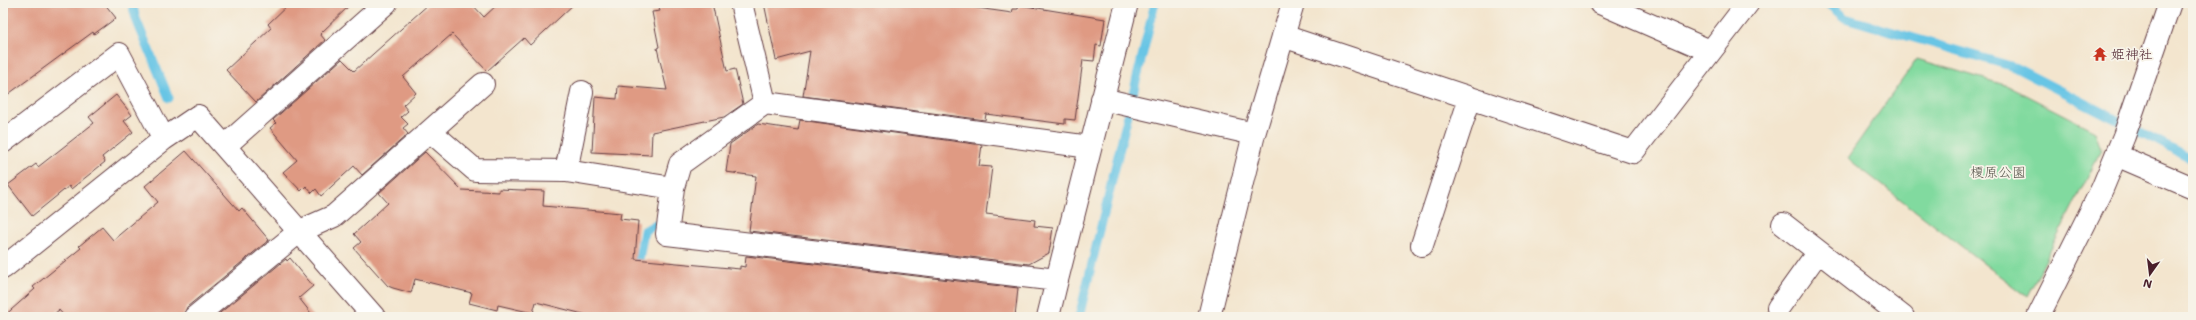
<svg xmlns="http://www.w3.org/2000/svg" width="2196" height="320" font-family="'Shantell Sans','Klee One',sans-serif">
  <rect width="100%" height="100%" fill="#f7f3e8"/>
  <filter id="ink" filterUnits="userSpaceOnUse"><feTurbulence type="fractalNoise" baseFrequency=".025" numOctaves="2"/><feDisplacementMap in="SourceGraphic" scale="8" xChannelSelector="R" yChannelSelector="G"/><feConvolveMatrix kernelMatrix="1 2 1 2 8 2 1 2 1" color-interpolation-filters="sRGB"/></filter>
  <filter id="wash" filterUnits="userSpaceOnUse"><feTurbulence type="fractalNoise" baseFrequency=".012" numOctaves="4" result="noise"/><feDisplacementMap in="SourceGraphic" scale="16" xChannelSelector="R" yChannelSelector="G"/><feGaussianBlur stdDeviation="0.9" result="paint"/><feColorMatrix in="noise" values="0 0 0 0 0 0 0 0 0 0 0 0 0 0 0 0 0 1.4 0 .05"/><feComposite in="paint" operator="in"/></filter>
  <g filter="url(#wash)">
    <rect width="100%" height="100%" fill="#f3e5ce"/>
    <!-- green -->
    <path fill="#81da9f" stroke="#667c65" d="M1917 59 2008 86 2095 131 2101 150 2027 297 1847 158Z"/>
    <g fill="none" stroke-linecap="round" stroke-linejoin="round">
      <!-- stream -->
      <path stroke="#67c5e5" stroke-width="9" d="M132 3 136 19 169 98
        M1827 3 1845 18 2014 67 2193 159
        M637 271 644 231 654 225
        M1079 317 1155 3"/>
    </g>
    <g id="blocks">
      <!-- building -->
      <path fill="#df9a83" d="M3 3H104L116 18 94 34 93 32 3 98Z
        M290 3H352L320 34 325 40 256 102 226 70 271 28 268 24Z
        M430 3H471L484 17 499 3H575L530 45 524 38 487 71 452 34 403 77 416 93 403 105 408 111 401 117 408 124 403 128 408 134 362 175 354 166 321 196 316 189 312 193 306 186 301 191 283 172 297 160 270 128 276 123 273 120 342 59 354 71Z
        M658 3H712L727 71 735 69 743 104 724 117 652 132 651 155 592 152 595 97 617 99 618 86 667 90 657 48 659 47 652 12 660 11Z
        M764 3H942L1012 13 1013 9H1018L1019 5 1105 19 1101 46 1096 45 1094 61 1083 60 1075 120 1065 119V124L986 114 985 120 803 96 810 51 776 60Z
        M116 95 132 115 124 121 133 132 102 157 105 162 71 189 69 186 32 216 8 185 36 164 38 167 94 123 89 117Z
        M800 120 982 145 979 166 992 167 986 214 1035 220 1034 226 1053 228 1049 253 1029 264 749 231 756 176 726 172 730 144 758 124 798 130Z
        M186 151 239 211 242 208 269 240 187 307 183 317H65L59 310 50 317H3L35 289 33 287 81 248 79 246 102 227 113 240 158 202 145 186Z
        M425 152 462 190 499 192V189L544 191 543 206 621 213 620 219 638 221 635 259 740 269V266L745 267 746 256 1018 288 1015 317H595L536 302 533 313 498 305 497 310 469 303 472 293 415 279 411 293 393 288 388 286 354 248 361 242 354 234 388 203 379 193Z
        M290 258 313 286 299 298 314 317H215L286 259 287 261Z"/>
    </g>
  </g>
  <g filter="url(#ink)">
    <use href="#blocks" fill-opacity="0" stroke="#633d43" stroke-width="1"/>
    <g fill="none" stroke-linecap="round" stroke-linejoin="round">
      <defs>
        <path id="minor" d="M741 3 765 103 1090 147
          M1600 3 1710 51
          M1283 36 1633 152 1748 3
          M582 92 566 171 673 188 680 164 765 103
          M1102 99 1254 134
          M430 131 483 84
          M3 142 119 54 164 139
          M225 146 386 3
          M2116 155 2193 188
          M673 188 667 234 1057 280 1048 317
          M1783 224 1903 317
          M1422 245 1470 98
          M3 268 164 139 198 116 374 317
          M1057 280 1127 3
          M1778 308 1818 252
          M195 317 300 231 334 216 430 131 475 170 566 171
          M1209 317 1254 134 1293 3
          M2038 317 2102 189 2124 136 2170 3"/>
      </defs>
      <!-- minor casing -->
      <use href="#minor" stroke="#633d43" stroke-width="24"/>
      <!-- minor -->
      <use href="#minor" stroke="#fff" stroke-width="22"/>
    </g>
  </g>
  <!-- icons -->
  <defs>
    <symbol id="temple-bare" viewBox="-9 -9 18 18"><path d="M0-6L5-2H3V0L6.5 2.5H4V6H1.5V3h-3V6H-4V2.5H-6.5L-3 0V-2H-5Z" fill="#c8321e" stroke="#f7f3e8" stroke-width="2.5" paint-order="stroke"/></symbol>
  </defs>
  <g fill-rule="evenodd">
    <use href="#temple-bare" x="2090" y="44" width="20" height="20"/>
  </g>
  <g text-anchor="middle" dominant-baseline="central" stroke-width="3.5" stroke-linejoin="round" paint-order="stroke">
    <!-- poi labels -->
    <g font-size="14" fill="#4a1f2b" stroke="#f7f3e8" text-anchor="start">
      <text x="2111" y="54">姫神社</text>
    </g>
    <!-- park labels -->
    <g font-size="14" fill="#5a574e" stroke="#f7f3e8">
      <text x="1998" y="172">榎原公園</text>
    </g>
  </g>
  <!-- margin -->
  <rect width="2196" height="320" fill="none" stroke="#f7f3e8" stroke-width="16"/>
  <!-- north arrow -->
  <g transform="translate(2150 274) rotate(194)" stroke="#f7f3e8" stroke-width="3" paint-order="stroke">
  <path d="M0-3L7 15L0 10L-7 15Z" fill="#4a1f2b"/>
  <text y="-6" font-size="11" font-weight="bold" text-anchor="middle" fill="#4a1f2b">N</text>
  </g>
</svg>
